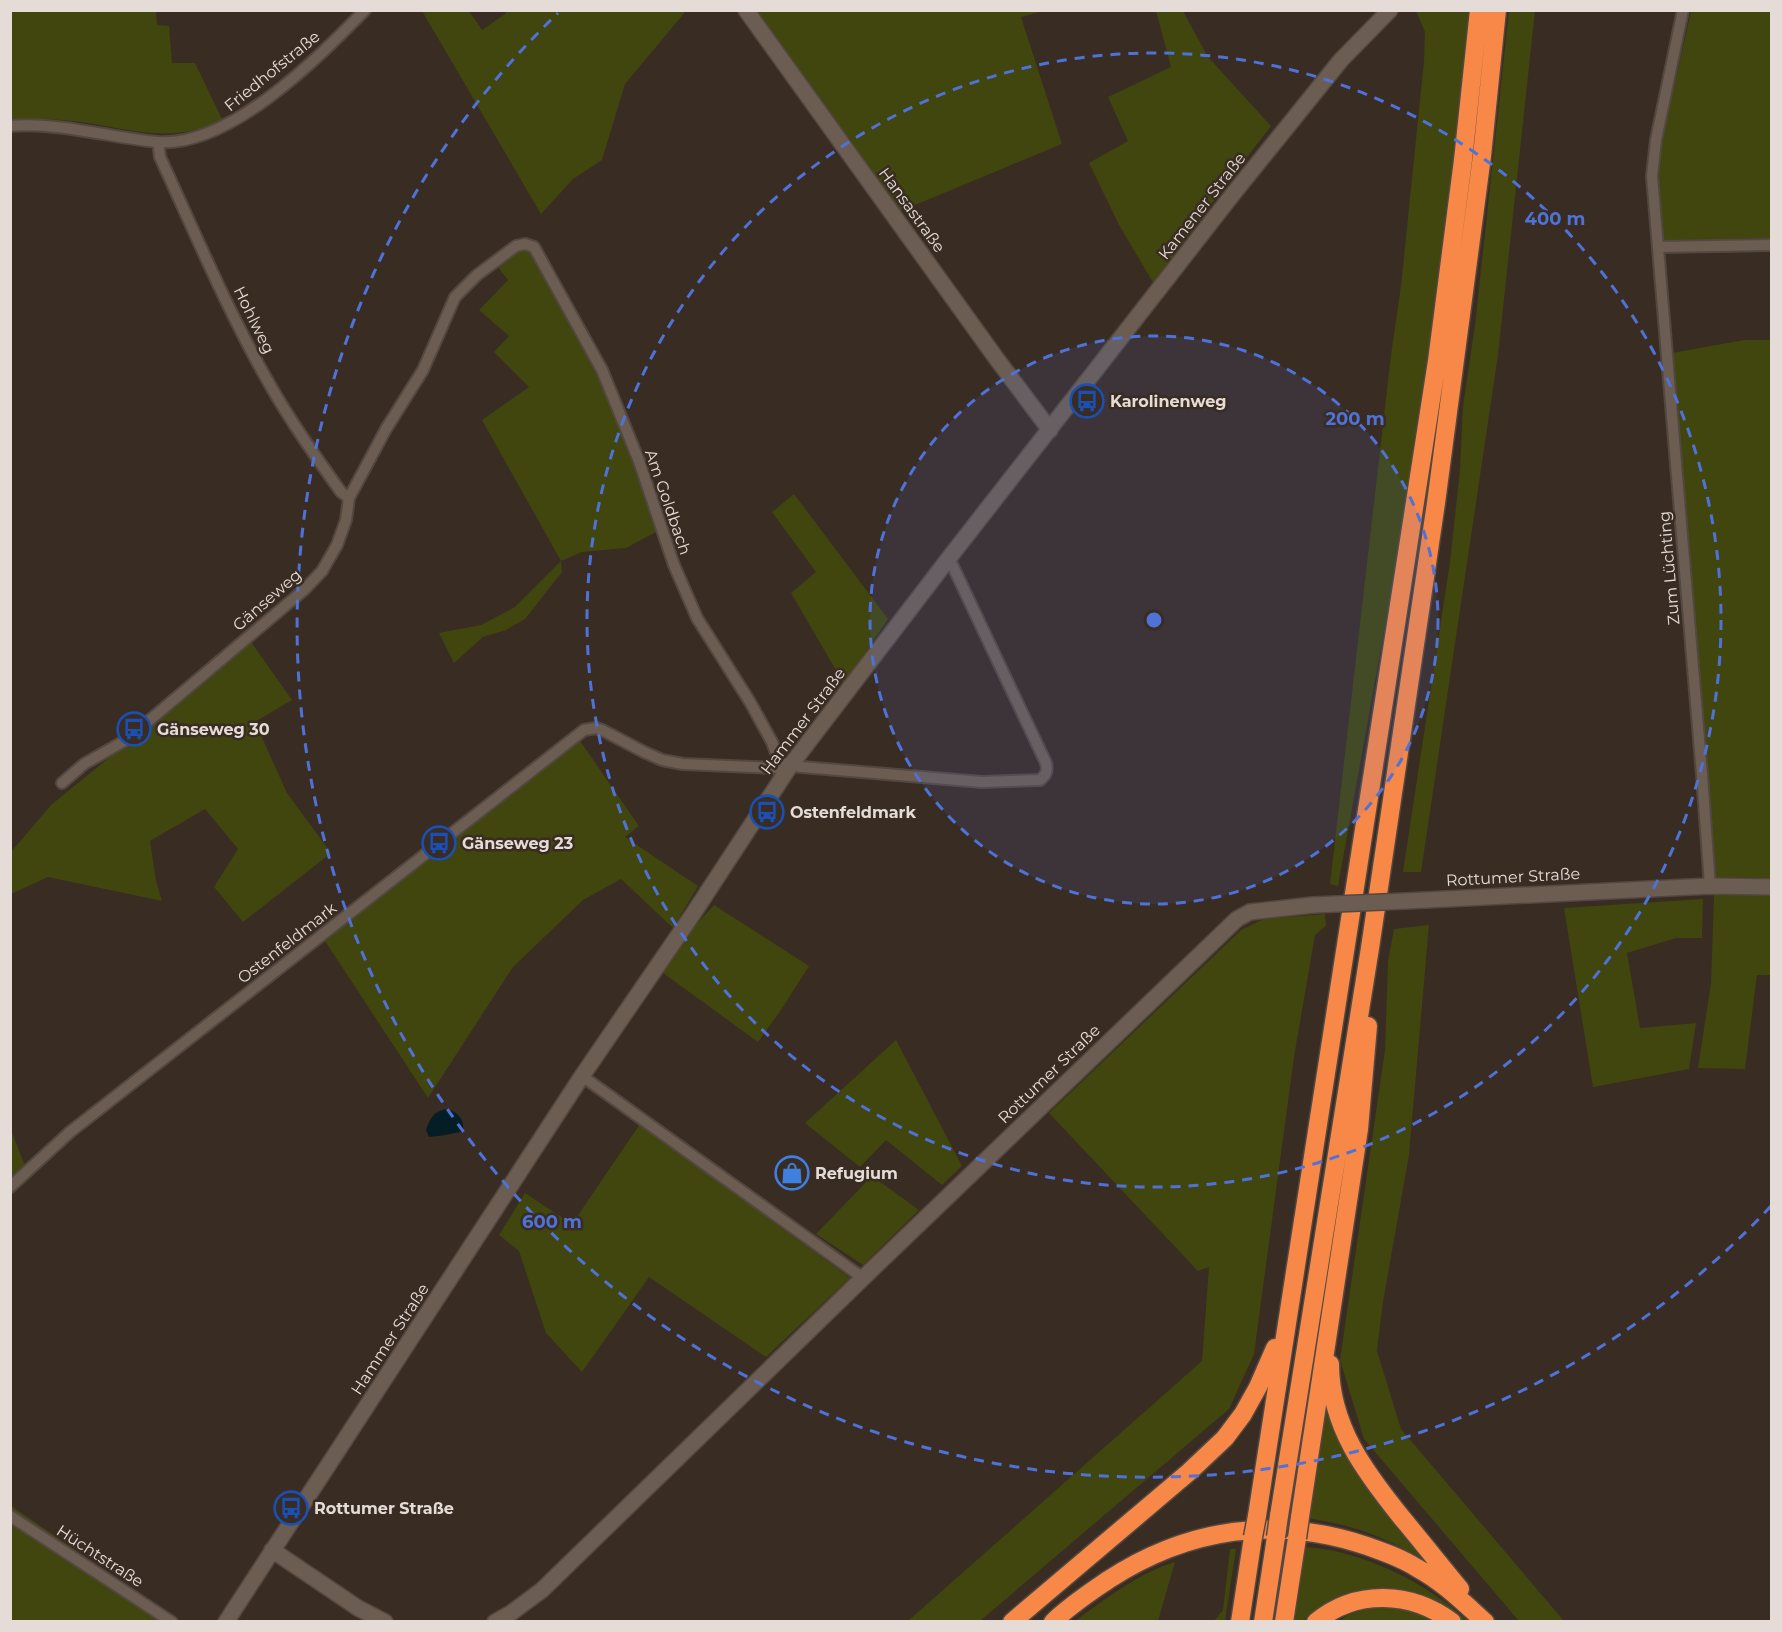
<svg xmlns="http://www.w3.org/2000/svg" width="1782" height="1632" font-family="Montserrat,sans-serif">
  <rect width="100%" height="100%" fill="#392c23"/>
  <!-- green -->
  <path fill="#41450e" d="M10 11H156L157 25 169 26 172 63H195L223 121C161 147 124 125 62 120 45 119 28 120 11 120Z
    M422 11H469L482 30 505 14 506 11H686L625 84 602 160 573 179 541 214Z
    M753 11H1043L1021 17 1062 144 898 212Z
    M1156 11H1183L1208 57 1271 126 1224 187 1154 284 1119 225 1089 163 1128 141 1108 97 1171 67Z
    M1416 11H1471L1450 207 1406 510 1338 886 1330 884 1391 355 1401 286 1424 61 1425 32Z
    M1509 11H1535L1498 355 1421 872H1403L1450 562 1460 470 1463 406 1475 325Z
    M1691 11H1771V238L1664 241 1658 197 1659 154Z
    M519 249 530 251 609 396 637 463 658 531 626 548 582 552 561 561 562 572 525 619 506 630 483 637 454 663 439 633 481 625 515 607 561 561 482 420 529 387 494 352 509 336 479 310 508 280 497 266Z
    M1744 340H1771V878L1714 877 1672 353Z
    M794 494 888 619 844 684 791 593 816 572 772 512Z
    M251 642 292 700 255 722 287 793 331 853 243 922 214 887 238 849 205 809 150 841 156 881 162 901 48 877 11 894V852L51 805Z
    M578 738 639 826 625 837 698 886 673 928 621 879 583 900 513 967 428 1098 325 941Z
    M1714 895H1771V975H1757L1745 1069 1698 1068 1711 983Z
    M1703 899 1702 938H1676L1627 953 1640 1028 1696 1023 1689 1069 1593 1087 1564 908Z
    M714 905 809 966 781 1010 758 1042 663 973 684 938Z
    M1325 914 1326 926 1315 935 1294 1057 1254 1354 1229 1409 980 1621H908L1202 1361 1209 1267 1198 1271 1049 1113 1241 930 1264 919Z
    M1429 925 1409 1155 1383 1302 1377 1351 1401 1429 1564 1621H1519L1364 1439 1340 1360 1385 1050 1388 961 1394 929Z
    M896 1040 962 1166 942 1185 886 1140 860 1167 805 1123Z
    M640 1124 850 1278 766 1357 649 1277 582 1372 546 1333 519 1251 499 1235 525 1193 572 1224Z
    M11 1130 25 1166 11 1177H10Z
    M872 1176 919 1210 863 1265 816 1234Z
    M1324 1395 1335 1427 1357 1473 1431 1564C1386 1538 1359 1526 1307 1518Z
    M10 1505 178 1621H11Z
    M1305 1547C1355 1550 1407 1574 1448 1604 1455 1609 1462 1617 1469 1621 1457 1621 1449 1609 1438 1604 1393 1580 1341 1586 1304 1621L1291 1622Z
    M1230 1549H1236L1225 1621H1214L1223 1610Z
    M1175 1562 1158 1621H1075C1106 1599 1138 1573 1175 1562Z
    M1374 1607 1406 1608 1438 1622H1338L1348 1615Z"/>
  <!-- water -->
  <path fill="#051e26" d="M447 1109C457 1112 465 1119 463 1131 458 1133 435 1137 429 1137L426 1130C430 1118 434 1111 447 1109Z"/>
  <g fill="none" stroke-linecap="round" stroke-linejoin="round">
    <defs>
      <path id="street" d="M1683 10 1656 140 1652 176 1702 775 1710 886
        M10 126C59 122 108 137 157 142 229 148 317 59 365 10
        M158 142 160 157C195 233 228 312 270 385 291 422 316 457 341 492L349 498
        M1659 247 1772 245
        M62 783 84 764 126 740 304 590 322 571 337 545 346 520 349 498 386 429 423 370 455 297 477 275 516 246 525 244 534 247 602 370 639 461 674 565 697 618 750 702 772 742 779 761 790 766
        M582 1076 863 1278
        M10 1187 70 1132 584 730 596 728 602 730 644 752 662 760 683 764 773 768 790 766 982 782 1040 780C1046 775 1048 771 1046 763L949 558
        M10 1516 172 1622"/>
      <path id="secondary" d="M746 10 996 358 1050 430
        M1406 901 1710 886 1772 887
        M272 1550 358 1608 385 1622
        M226 1622 582 1076 693 914 790 766 949 558 1233 194 1341 60 1390 10
        M495 1622 511 1613 542 1590 863 1278 1237 919 1250 912 1313 905"/>
      <path id="highway" d="M1330 1364C1330 1426 1365 1472 1402 1518 1422 1542 1441 1566 1460 1589
        M1257 1516 1437 361 1463 160 1479 10
        M1279 1516 1370 948 1436 503 1482 156 1497 10
        M1300 1517 1359 1129 1368 1026
        M1012 1622 1189 1472 1225 1438 1243 1414 1258 1387 1275 1348
        M1053 1622C1069 1606 1089 1593 1108 1580 1188 1528 1276 1515 1367 1546 1384 1552 1402 1558 1417 1568 1443 1582 1463 1602 1485 1622
        M1240 1622 1253 1537
        M1263 1622 1276 1537
        M1284 1622 1297 1538
        M1316 1622C1356 1589 1411 1591 1452 1622"/>
    </defs>
    <!-- street casing -->
    <use href="#street" stroke="#534841" stroke-width="14"/>
    <!-- secondary casing -->
    <use href="#secondary" stroke="#534841" stroke-width="18"/>
    <!-- highway casing -->
    <use href="#highway" stroke="#534841" stroke-width="21"/>
    <!-- street -->
    <use href="#street" stroke="#6c5d53" stroke-width="10"/>
    <!-- secondary -->
    <use href="#secondary" stroke="#6c5d53" stroke-width="15"/>
    <!-- highway -->
    <use href="#highway" stroke="#f78847" stroke-width="18"/>
    <defs>
      <path id="secondary-bridge" d="M1313 905 1406 901"/>
      <path id="highway-bridge" d="M1253 1537 1257 1516
        M1276 1537 1279 1516
        M1297 1538 1300 1517"/>
    </defs>
    <!-- secondary-bridge casing -->
    <use href="#secondary-bridge" stroke="#534841" stroke-width="18" stroke-linecap="butt"/>
    <!-- highway-bridge casing -->
    <use href="#highway-bridge" stroke="#534841" stroke-width="21" stroke-linecap="butt"/>
    <!-- secondary-bridge -->
    <use href="#secondary-bridge" stroke="#6c5d53" stroke-width="15"/>
    <!-- highway-bridge -->
    <use href="#highway-bridge" stroke="#f78847" stroke-width="18"/>
  </g>
  <!-- distance rings -->
  <circle cx="1154" cy="620" r="284" fill="#4f72d8" fill-opacity=".12"/>
  <g fill="none" stroke="#4f72d8" stroke-width="3" stroke-dasharray="10 8">
    <circle cx="1154" cy="620" r="284"/>
    <circle cx="1154" cy="620" r="567"/>
    <path d="M1771 1206A851 851 0 1 1 558 13"/>
  </g>
  <!-- icons -->
  <defs>
    <symbol id="bus-ring" viewBox="-11 -11 22 22"><circle r="9.5" fill="#392c23" stroke="#1a4fb4" stroke-width="1.5"/><path d="M-5-6H5V4H4V6H2V4H-2V6H-4V4H-5ZM-3.5-4V0h7V-4ZM-3.5 1.2v1.5H-2V1.2ZM2 1.2v1.5H3.5V1.2Z" fill="#1a4fb4"/></symbol>
    <symbol id="shop-ring" viewBox="-11 -11 22 22"><circle r="9.5" fill="#392c23" stroke="#3f7fe0" stroke-width="1.5"/><path d="M-5-2.5h2.3a2.7 3.5 0 0 1 5.4 0H5L5.5 6h-11ZM-1.5-2.5h3a1.5 2.3 0 0 0-3 0Z" fill="#3f7fe0"/></symbol>
  </defs>
  <g fill-rule="evenodd">
    <use href="#bus-ring" x="1068" y="382" width="38" height="38"/>
    <use href="#bus-ring" x="115" y="710" width="38" height="38"/>
    <use href="#bus-ring" x="748" y="793" width="38" height="38"/>
    <use href="#bus-ring" x="420" y="824" width="38" height="38"/>
    <use href="#shop-ring" x="773" y="1154" width="38" height="38"/>
    <use href="#bus-ring" x="272" y="1489" width="38" height="38"/>
  </g>
  <g text-anchor="middle" dominant-baseline="central" stroke-width="5" stroke-linejoin="round" paint-order="stroke">
    <!-- street labels -->
    <g font-size="16" fill="#e5dcd7" stroke="#392c23">
      <text transform="translate(272 71) rotate(-39)">Friedhofstraße</text>
      <text transform="translate(1202 206) rotate(-52)">Kamener Straße</text>
      <text transform="translate(912 210) rotate(54)">Hansastraße</text>
      <text transform="translate(254 320) rotate(64)">Hohlweg</text>
      <text transform="translate(668 502) rotate(71)">Am Goldbach</text>
      <text transform="translate(1669 568) rotate(-95)">Zum Lüchting</text>
      <text transform="translate(267 600) rotate(-41)">Gänseweg</text>
      <text transform="translate(803 721) rotate(-53)">Hammer Straße</text>
      <text transform="translate(1513 877) rotate(-3)">Rottumer Straße</text>
      <text transform="translate(287 943) rotate(-38)">Ostenfeldmark</text>
      <text transform="translate(1049 1074) rotate(-44)">Rottumer Straße</text>
      <text transform="translate(390 1339) rotate(-57)">Hammer Straße</text>
      <text transform="translate(100 1556) rotate(33)">Hüchtstraße</text>
    </g>
    <!-- poi labels -->
    <g font-size="16" font-weight="bold" fill="#e5dcd7" stroke="#392c23" text-anchor="start">
      <text x="1110" y="401">Karolinenweg</text>
      <text x="157" y="729">Gänseweg 30</text>
      <text x="790" y="812">Ostenfeldmark</text>
      <text x="462" y="843">Gänseweg 23</text>
      <text x="815" y="1173">Refugium</text>
      <text x="314" y="1508">Rottumer Straße</text>
    </g>
  </g>
  <circle cx="1154" cy="620" r="9" fill="#4f72d8" stroke="#392c23" stroke-width="3"/>
  <g font-size="18" text-anchor="middle" font-weight="bold" fill="#4f72d8" stroke="#392c23" stroke-width="5" stroke-linejoin="round" paint-order="stroke">
    <text x="1555" y="225">400 m</text>
    <text x="1355" y="425">200 m</text>
    <text x="552" y="1228">600 m</text>
  </g>
  <!-- border -->
  <rect width="1782" height="1632" fill="none" stroke="#e5dcd7" stroke-width="24"/>
</svg>
